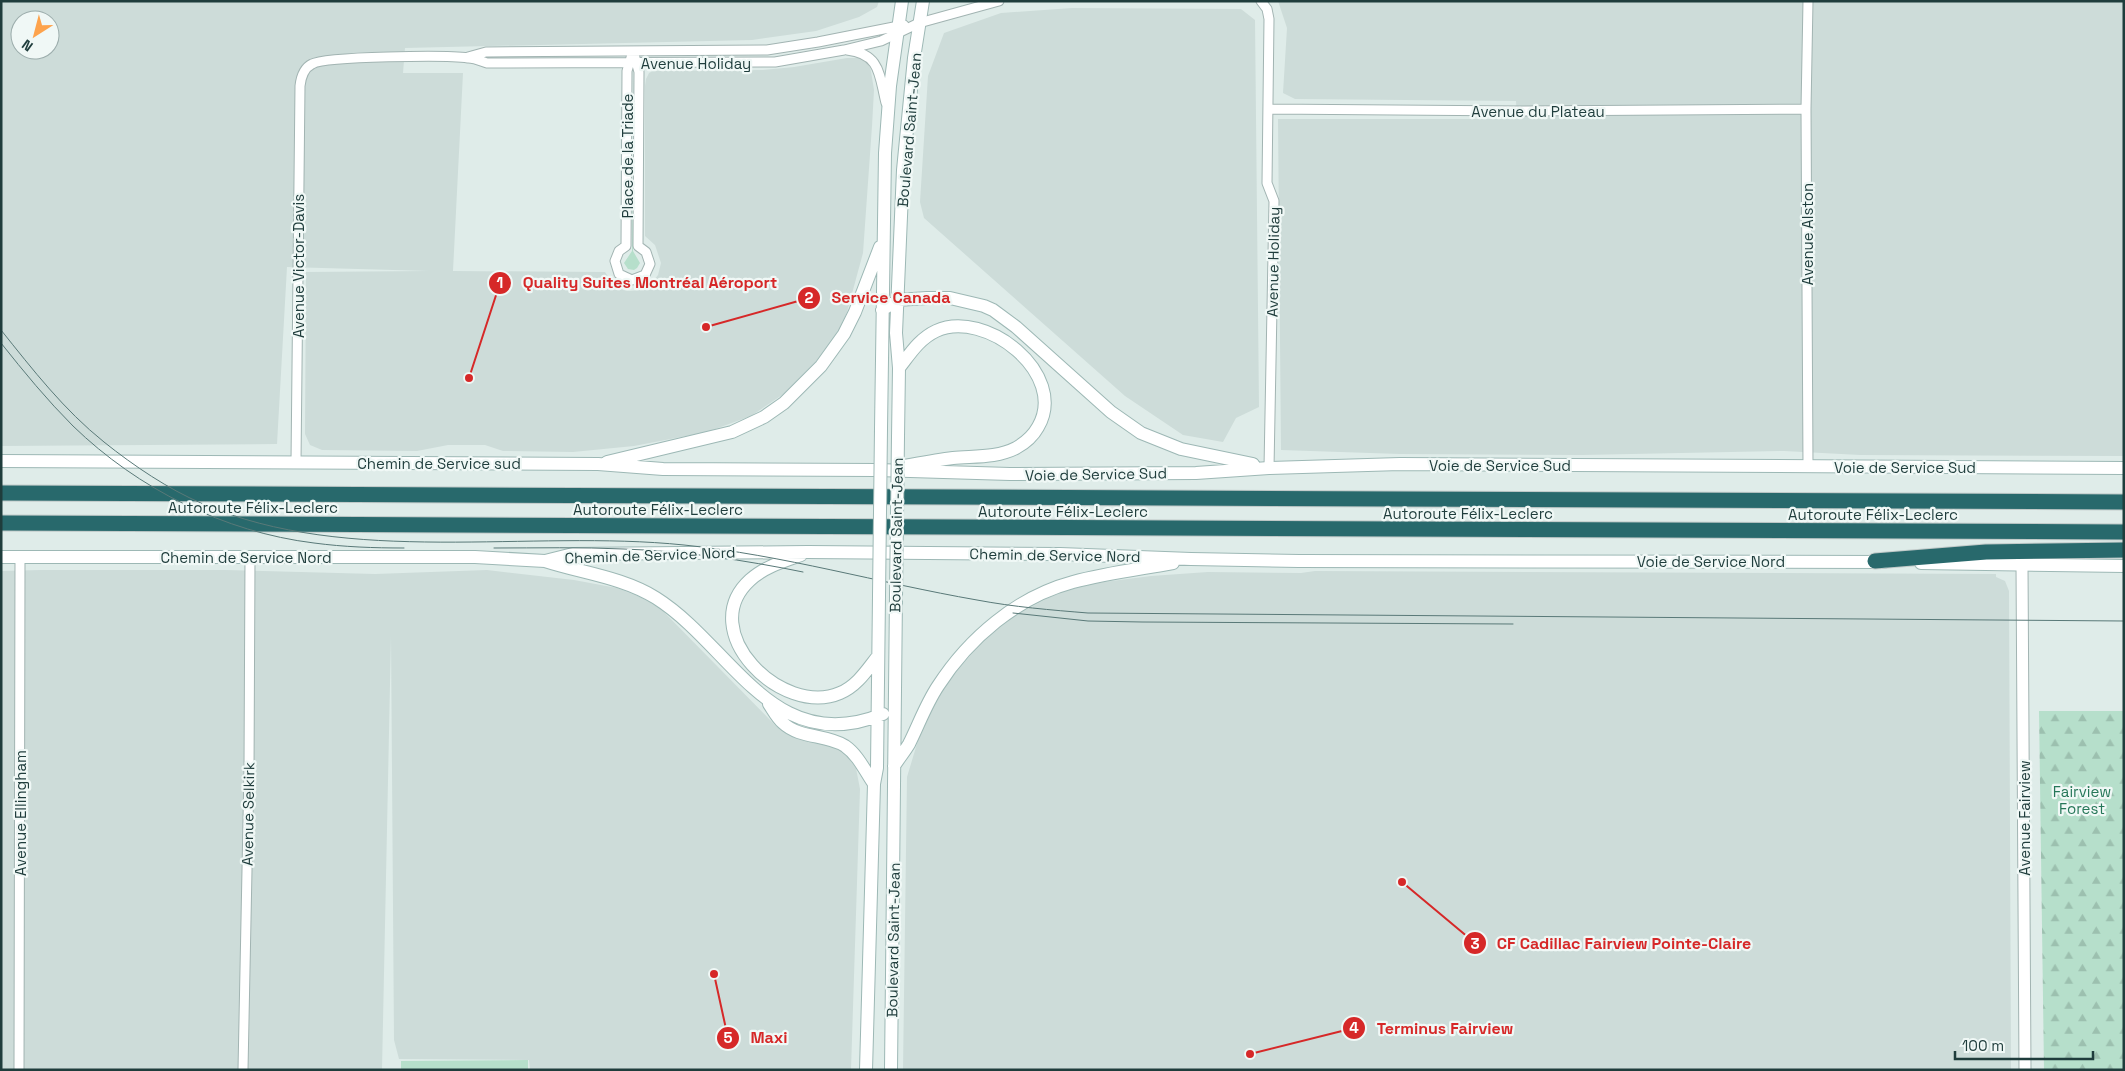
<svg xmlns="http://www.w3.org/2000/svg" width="2125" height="1071" font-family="'Space Grotesk',sans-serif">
  <defs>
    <pattern id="forest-firs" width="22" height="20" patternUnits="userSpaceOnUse" patternTransform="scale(1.25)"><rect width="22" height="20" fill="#b6dfcb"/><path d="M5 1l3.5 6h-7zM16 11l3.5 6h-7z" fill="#9cc0af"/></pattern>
  </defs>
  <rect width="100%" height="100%" fill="#dfece9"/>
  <!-- built -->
  <path fill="#cddcd9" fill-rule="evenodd" d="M1 1H879L877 7 859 17 816 31 752 40 405 48 403 73H463L453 271 605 272 612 283 623 290 629 291 641 290 651 284 658 275 661 263 655 245 645 236V86L646 79 649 73 653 71 763 70 794 67 847 58H862L870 67 871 71 874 90 872 126 863 253 847 312 839 331 819 358 785 393 751 416 707 432 634 446 573 452 503 451 485 445H448L417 451 322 450 310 445 305 434 306 272 429 271 287 267 277 444 1 446ZM20 20H50V50H20Z
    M1278 1H2124V456L1860 455 1784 451 1582 455 1400 454 1281 450 1278 119H1517L1516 101 1295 99 1283 93 1287 28Z
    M1072 8 1241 9 1255 20 1259 407 1236 418 1223 442 1183 435 1125 396 924 218 920 202 928 76 944 33 1001 13Z
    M41 570H225L375 574 487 570 574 580 617 588 640 597 661 609 778 728 798 739 832 746 845 753 856 768 860 789 851 1070H530L529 1060 399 1059 394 1040 391 636 382 1070H1V571Z
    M1315 571 1996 574V577L2005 581 2009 591 2011 1070H903L907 777 919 737 934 704 953 675 983 641 1014 616 1048 598 1064 591 1096 583 1151 576 1208 572 1301 573Z"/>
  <!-- grass -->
  <path fill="#b6dfcb" d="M633 175V251L640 263 637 268 634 270 628 269 624 263 632 251Z
    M528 1060V1070H401V1061Z"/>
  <!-- forest -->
  <path fill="url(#forest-firs)" d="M2039 711H2124V1070H2044Z"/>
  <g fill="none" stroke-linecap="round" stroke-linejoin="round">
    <defs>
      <path id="minor" d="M1261 1 1267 9 1269 19 1267 183 1274 201 1269 468
        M847 50C881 54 879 75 886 103
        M633 51 639 72 638 246 646 252 650 264 645 275 632 280 619 274 615 261 619 251 626 246 627 71Z
        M468 57 486 52 767 50 818 42 904 25
        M1269 109 1520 111 1806 109
        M296 462 300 86C301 77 304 68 312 64 326 56 449 55 468 58 474 58 481 61 487 63L775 62 844 50 881 41 919 23 999 1
        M1808 466 1806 109 1808 1
        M19 1070 20 557
        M243 1070 249 770 250 558"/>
      <path id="tertiary" d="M2022 565 2025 1070"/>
      <path id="secondary" d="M882 310 898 300 927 298H950L984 306 993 310 1016 327 1111 412 1141 433 1181 449 1253 464
        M899 368C910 354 919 339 936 331 985 308 1069 374 1038 427 1033 436 1025 443 1016 448 997 458 974 456 953 458 937 460 921 463 904 466
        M881 429 885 153 890 86 902 1
        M898 437 899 368 896 333 903 170 914 58 923 1
        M1 461 598 464 663 469 877 470 1010 474 1196 473 1269 468 1400 464 2124 468
        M607 462 732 432 764 417 784 403 821 366 844 334 855 312 880 247
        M801 555C784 561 764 567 750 580 694 631 782 718 840 693 857 686 867 670 878 656
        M1 557H475L545 561 573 554 808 552 1060 554 1191 559 1299 561 1884 562
        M545 561C582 573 622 577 656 598 732 646 773 759 883 714
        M1921 563 2124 566
        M769 704C773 710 777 718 783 723 800 739 826 734 845 746 858 755 865 771 874 784
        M894 766C899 758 905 751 909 744 919 724 926 704 938 686 969 638 1017 597 1073 582 1106 573 1140 569 1173 563
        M866 1070 874 784 877 768 879 596
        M891 1070 896 596"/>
      <path id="motorway" d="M1 493 2124 502
        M1 523 2124 532
        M1875 561 1986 552 2124 550"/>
    </defs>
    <!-- minor casing -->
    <use href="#minor" stroke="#a2b4b2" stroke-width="11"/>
    <!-- tertiary casing -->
    <use href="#tertiary" stroke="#a2b4b2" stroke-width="13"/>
    <!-- secondary casing -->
    <use href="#secondary" stroke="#9db8b5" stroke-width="14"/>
    <!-- motorway casing -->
    <use href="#motorway" stroke="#c0c9c8" stroke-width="17"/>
    <!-- minor -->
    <use href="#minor" stroke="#fff" stroke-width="9"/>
    <!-- tertiary -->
    <use href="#tertiary" stroke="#fff" stroke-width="11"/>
    <!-- secondary -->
    <use href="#secondary" stroke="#fff" stroke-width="12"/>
    <!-- motorway -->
    <use href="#motorway" stroke="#28696c" stroke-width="15"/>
    <!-- tram -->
    <path stroke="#597978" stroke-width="1" d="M1 330C33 370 64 410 104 442 134 466 168 489 203 504 349 567 529 529 684 545 783 555 879 583 977 600 1014 607 1051 610 1088 613L2124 621
      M1 343C24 372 47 400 73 426 138 489 224 532 314 543 344 547 374 548 404 548
      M494 548C538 548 581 547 624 549 684 551 744 560 803 572
      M1013 613 1088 621 1142 622 1513 624"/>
    <defs>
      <path id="secondary-bridge" d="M879 596 881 429
        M896 596 898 437"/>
    </defs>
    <!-- secondary-bridge casing -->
    <use href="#secondary-bridge" stroke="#9db8b5" stroke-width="14" stroke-linecap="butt"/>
    <!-- secondary-bridge -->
    <use href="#secondary-bridge" stroke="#fff" stroke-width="12"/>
  </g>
  <g text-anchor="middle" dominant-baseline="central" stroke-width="4.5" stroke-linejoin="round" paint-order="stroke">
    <!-- street labels -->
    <g font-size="15" fill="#1f3d3c" stroke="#f0f8f6">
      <text x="696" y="63">Avenue Holiday</text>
      <text x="1538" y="111">Avenue du Plateau</text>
      <text transform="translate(909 130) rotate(-85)">Boulevard Saint-Jean</text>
      <text transform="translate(627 156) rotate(-90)">Place de la Triade</text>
      <text transform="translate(1807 234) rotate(-90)">Avenue Alston</text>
      <text transform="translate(1273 262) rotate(-89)">Avenue Holiday</text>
      <text transform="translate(298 266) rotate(-90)">Avenue Victor-Davis</text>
      <text x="439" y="463">Chemin de Service sud</text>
      <text x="1500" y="465">Voie de Service Sud</text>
      <text x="1905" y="467">Voie de Service Sud</text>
      <text transform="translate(1096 474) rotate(-1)">Voie de Service Sud</text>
      <text x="253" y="507">Autoroute Félix-Leclerc</text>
      <text x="658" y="509">Autoroute Félix-Leclerc</text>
      <text x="1063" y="511">Autoroute Félix-Leclerc</text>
      <text x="1468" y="513">Autoroute Félix-Leclerc</text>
      <text x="1873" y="514">Autoroute Félix-Leclerc</text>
      <text transform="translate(896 535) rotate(-89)">Boulevard Saint-Jean</text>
      <text transform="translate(650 555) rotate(-2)">Chemin de Service Nord</text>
      <text transform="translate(1055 555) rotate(1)">Chemin de Service Nord</text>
      <text x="246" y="557">Chemin de Service Nord</text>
      <text x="1711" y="561">Voie de Service Nord</text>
      <text transform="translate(20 813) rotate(-90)">Avenue Ellingham</text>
      <text transform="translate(248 814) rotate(-89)">Avenue Selkirk</text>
      <text transform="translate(2024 818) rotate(-90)">Avenue Fairview</text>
      <text transform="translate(893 940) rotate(-89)">Boulevard Saint-Jean</text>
    </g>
    <!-- park labels -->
    <g font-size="15" fill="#267759" stroke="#f0f8f6">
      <text x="2082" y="791">Fairview<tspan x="2082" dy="17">Forest</tspan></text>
    </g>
  </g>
  <!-- callouts -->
  <path fill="none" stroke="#d62828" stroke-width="2" d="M469 378L500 283M706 327L809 298M1402 882L1475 943M1250 1054L1354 1028M714 974L728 1038"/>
  <g fill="#d62828" stroke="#f0f8f6" stroke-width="2">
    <circle cx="469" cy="378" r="5"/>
    <circle cx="706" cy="327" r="5"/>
    <circle cx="1402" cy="882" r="5"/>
    <circle cx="1250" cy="1054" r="5"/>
    <circle cx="714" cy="974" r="5"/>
    <circle cx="500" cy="283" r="12"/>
    <circle cx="809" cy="298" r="12"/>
    <circle cx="1475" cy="943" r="12"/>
    <circle cx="1354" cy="1028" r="12"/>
    <circle cx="728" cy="1038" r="12"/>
  </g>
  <g font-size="15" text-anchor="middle" font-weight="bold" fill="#fff">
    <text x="500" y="288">1</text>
    <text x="809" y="303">2</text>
    <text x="1475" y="949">3</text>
    <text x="1354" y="1033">4</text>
    <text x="728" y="1043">5</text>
  </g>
  <g font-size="16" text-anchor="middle" font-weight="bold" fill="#d62828" stroke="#f0f8f6" stroke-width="4.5" stroke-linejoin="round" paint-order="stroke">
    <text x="650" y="288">Quality Suites Montréal Aéroport</text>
    <text x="891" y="303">Service Canada</text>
    <text x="1624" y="949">CF Cadillac Fairview Pointe-Claire</text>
    <text x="1445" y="1034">Terminus Fairview</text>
    <text x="769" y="1043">Maxi</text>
  </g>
  <!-- border -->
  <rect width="2125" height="1071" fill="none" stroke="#1f3d3c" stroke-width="5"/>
  <!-- north arrow -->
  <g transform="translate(35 35) rotate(216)"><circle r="24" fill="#f0f8f6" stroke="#9cadac"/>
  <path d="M0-4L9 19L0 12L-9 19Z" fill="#fda34c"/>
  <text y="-8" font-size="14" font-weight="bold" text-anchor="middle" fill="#1f3d3c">N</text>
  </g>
  <!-- scale -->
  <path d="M1955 1051v8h138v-8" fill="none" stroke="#1f3d3c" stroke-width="2.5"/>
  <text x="1962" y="1051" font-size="15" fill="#1f3d3c" stroke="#f0f8f6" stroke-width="4" paint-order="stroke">100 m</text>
</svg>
